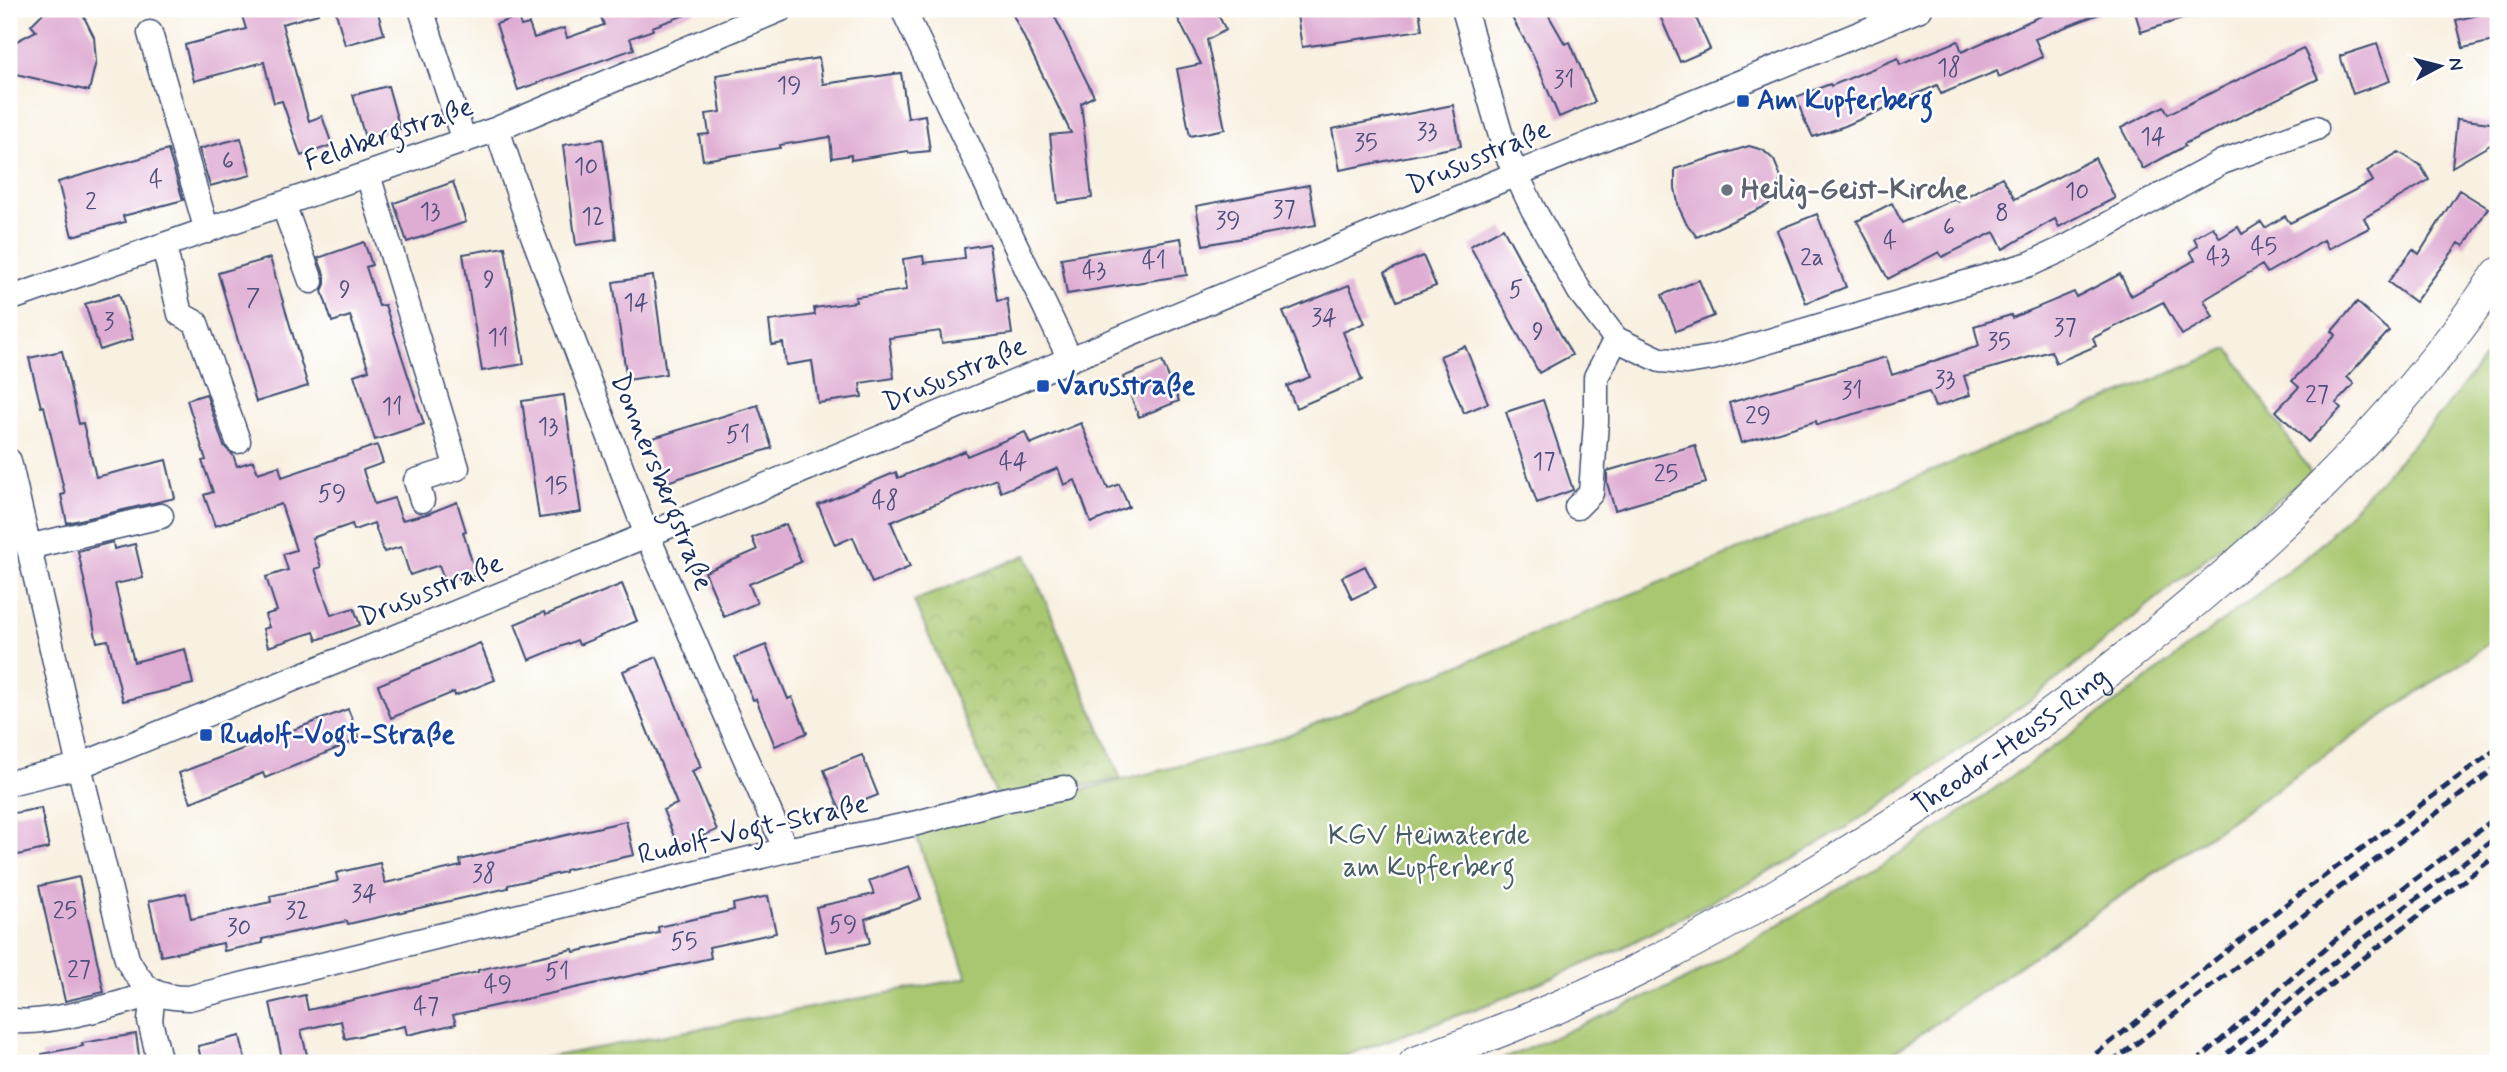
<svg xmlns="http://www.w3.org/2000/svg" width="2507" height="1072" font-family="Mynerve,sans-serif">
  <defs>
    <pattern id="park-crowns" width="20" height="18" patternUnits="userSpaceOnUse" patternTransform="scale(1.75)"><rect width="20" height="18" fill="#a9c76f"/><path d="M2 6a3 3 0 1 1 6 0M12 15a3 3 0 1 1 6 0" fill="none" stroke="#91ab63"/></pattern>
  </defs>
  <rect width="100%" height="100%" fill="#fff"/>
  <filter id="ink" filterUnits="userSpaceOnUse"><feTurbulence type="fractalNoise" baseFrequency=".0143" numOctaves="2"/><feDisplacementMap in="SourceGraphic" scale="14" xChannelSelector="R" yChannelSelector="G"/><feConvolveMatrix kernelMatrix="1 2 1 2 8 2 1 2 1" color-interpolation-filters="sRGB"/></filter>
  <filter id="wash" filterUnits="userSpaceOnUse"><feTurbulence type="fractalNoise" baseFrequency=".00686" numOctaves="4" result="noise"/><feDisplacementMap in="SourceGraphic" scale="28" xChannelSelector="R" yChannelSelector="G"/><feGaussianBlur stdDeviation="1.57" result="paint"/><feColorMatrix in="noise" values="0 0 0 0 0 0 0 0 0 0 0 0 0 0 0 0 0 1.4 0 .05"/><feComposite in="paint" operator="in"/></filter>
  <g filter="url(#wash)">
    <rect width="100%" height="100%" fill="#f8f0e0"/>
    <!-- park -->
    <path fill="url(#park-crowns)" stroke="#627b66" stroke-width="2" d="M1026 555 1121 779 999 801 914 601Z"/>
    <!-- garden -->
    <path fill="#a9c76f" stroke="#627b66" stroke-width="2" d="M2498 339V637L1878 1063H1494L1685 980 1919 842 2129 693 2316 549 2442 413Z
      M2229 349 2311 473 2039 694 1855 822 1791 860 1620 949 1489 1004 1325 1063H518L967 978 915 832 1266 744Z"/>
    <g id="blocks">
      <!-- building -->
      <path fill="#dfadd3" d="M47 9H77L82 13 94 37 96 61 89 91 16 74 9 70V45L36 31 31 25Z
        M240 9H317L318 14 282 24 309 121 322 116 332 145 301 156 282 101 274 103 264 62 194 81 185 45 246 29Z
        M335 9H377L384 34 345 45Z
        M598 9H696V11L652 27 653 30 630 38 634 49 518 90 496 24 518 17 521 26 529 24 534 38 564 28 567 38 604 25Z
        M1010 9H1051L1094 96 1081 103 1092 198 1058 203 1050 135 1071 133Z
        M1173 9H1215L1226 30 1207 40 1225 129 1190 136 1177 69 1201 64Z
        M1296 9H1419L1422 30 1302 47Z
        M1507 9H1545L1565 44 1570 42 1595 102 1559 117 1533 55Z
        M1657 9H1692L1710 49 1680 62Z
        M2056 9 2109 10 2035 39 2043 57 1999 77 1997 71 1941 94 1937 85 1845 126 1813 137 1804 119 1796 97 1830 84 1831 86 1898 58 1900 65 1958 41 1962 52Z
        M2134 9H2200L2201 13 2141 32Z
        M2492 12 2498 40 2463 48 2456 20Z
        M2377 44 2390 81 2353 94 2340 56Z
        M2303 48 2318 79 2184 144 2185 146 2143 169 2121 128 2164 106 2168 114Z
        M819 58 823 84 901 73 908 118 925 115 930 151 909 153 908 151 851 160V155L832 158 830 137 780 145V148L703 160 699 135 709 134 706 114 721 112 716 75Z
        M388 86 400 129 365 138 353 95Z
        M1453 105 1461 146 1340 170 1332 129Z
        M2457 119 2498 124V126L2497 141 2452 167Z
        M241 138 251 175 210 186 199 149Z
        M603 139 616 239 576 245 563 145Z
        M1749 146 1763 150 1774 160 1781 177 1777 193 1768 205 1697 237 1686 223 1679 208 1675 188V169Z
        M168 150 183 200 123 216 125 222 72 236 58 182Z
        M2399 152 2421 166 2429 180 2364 218 2369 228 2328 249 2324 240 2267 273 2262 265 2204 300 2213 317 2182 335 2163 302 2093 338 2096 346 2056 363 2051 351 1964 376 1970 395 1935 407 1929 392 1817 425 1816 421 1741 443 1729 403 1886 357 1892 375 1979 346 1974 326 2011 315 2012 318 2074 292 2076 297 2120 274 2131 296 2195 260 2190 251 2198 246 2194 238 2213 227 2220 238 2238 227 2242 234 2261 222 2265 228 2285 216 2290 223 2373 181 2367 171Z
        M2095 158 2115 198 2059 227 2055 219 2003 249 1994 232 1942 257 1939 252 1888 279 1857 221 1892 203 1902 223 1956 198 1958 201 2002 177 2015 199Z
        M453 182 466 222 407 242 394 203Z
        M1309 185 1316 225 1203 245 1196 206Z
        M2459 190 2488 208 2464 246 2459 243 2415 302 2388 282 2413 249 2419 254Z
        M1817 214 1846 287 1806 303 1777 230Z
        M1503 228 1572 355 1539 373 1470 246Z
        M1181 238 1187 275 1067 294 1061 258Z
        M364 242 372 265 366 267 379 306 385 305 424 424 375 440 354 375 369 370 350 316 332 322 322 291 325 284V277L318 258Z
        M989 244 997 301 1007 299 1012 334 942 343 940 331 889 338 894 378 860 383 862 397 818 403 812 361 786 365 783 343 772 345 769 321 815 315 814 308 856 302 855 297 907 290 903 259 923 256 924 263 965 258 964 248Z
        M505 247 524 364 482 371 463 254Z
        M1423 256 1436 286 1397 301 1385 272Z
        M270 258 308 386 256 402 218 273Z
        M653 276 666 374 627 380 613 282Z
        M1699 280 1714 316 1676 331 1662 295Z
        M1349 285 1365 323 1343 332 1362 380 1296 408 1287 386 1310 377 1283 312Z
        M119 294 133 339 100 350 85 304Z
        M2357 302 2389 331 2347 377 2354 384 2336 403 2341 408 2308 442 2276 411 2299 387 2292 381 2336 335 2332 331Z
        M1465 346 1488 403 1464 413 1440 356Z
        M62 351 79 424 83 423 96 477 166 460 175 498 67 523 61 495 65 494 44 406 41 407 29 358Z
        M1162 361 1179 401 1139 417 1123 377Z
        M206 394 224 446 233 455 237 466 253 461 258 473 279 466 282 477 377 445 383 463 363 470 374 504 394 498 402 520 427 514 457 502 466 531 463 532 476 575 460 581 458 575 444 580 439 565 410 575 401 547 384 552 374 523 354 530 352 524 312 538 321 567 315 569 331 615 354 608 360 625 317 640 314 632 268 647 263 629 269 627 265 615 277 611 266 577 288 570 283 554 296 550 281 504 215 526 204 495 213 492 202 461 206 460 187 400Z
        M564 395 581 512 539 518 522 401Z
        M1543 400 1573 490 1537 503 1506 412Z
        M758 405 772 448 664 483 650 439Z
        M1081 423 1108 489 1119 484 1129 507 1091 523 1075 480 1064 485 1058 468 1001 492 996 479 891 522 910 567 872 583 853 537 835 545 818 505 896 472 898 478 965 451 967 456 1025 432 1030 444Z
        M1695 445 1706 483 1615 510 1607 483V471Z
        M786 524 801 562 749 584 757 603 724 617 705 572 757 550 752 538Z
        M113 542 114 549 135 544 143 578 115 584 134 662 185 649 193 684 123 701 108 640 97 642 78 551Z
        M1365 566 1376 587 1352 599 1342 577Z
        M622 584 637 621 579 645 577 640 529 660 515 624 544 612 546 615Z
        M480 643 495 680 455 696 454 692 391 718 378 685Z
        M766 645 788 699 792 697 807 733 775 746 756 699 753 700 735 657Z
        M657 657 701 767 692 771 717 830 678 846 663 810 677 804 623 671Z
        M348 709 360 739 265 778 263 773 191 802 179 773Z
        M862 755 878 795 840 810 824 770Z
        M41 808 49 848 9 857V814Z
        M626 821 634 855 565 870V872L508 885V888L348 924 347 921 262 939 263 943 224 951 223 943 161 956 149 901 186 893 191 919 271 902 270 896 338 881 336 873 380 863 385 883 461 866 460 860Z
        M909 866 921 899 865 919 870 943 826 952 816 907 874 894 869 881Z
        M79 877 104 992 65 1001 39 886Z
        M768 896 776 933 709 947 711 958 453 1015 456 1024 407 1035 405 1026 345 1039 341 1021 301 1030 309 1063H283L270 1003 305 995 308 1010 478 972V970L533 958 573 949 574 952 659 933 658 927 734 910 733 904Z
        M136 1034 140 1063H43L42 1054 83 1046 82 1043Z
        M240 1036 246 1063H202L198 1046Z"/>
    </g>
  </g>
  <g filter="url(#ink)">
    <use href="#blocks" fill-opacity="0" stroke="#3c4c72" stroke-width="2"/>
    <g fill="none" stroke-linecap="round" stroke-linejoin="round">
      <defs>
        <path id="minor" d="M421 9 464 141
          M903 9 1070 359
          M1464 9 1505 150 1533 209 1580 292 1616 339 1660 360 1686 362 1712 358 2030 264 2067 247 2222 162 2316 128
          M150 33 207 231
          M497 129 531 230 647 535 786 850
          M368 175 457 468 416 481 422 500
          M283 204 311 281
          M164 246 180 314 196 323 238 441
          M9 299 497 129 781 9
          M9 461 79 766 127 959C143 989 154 998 189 998L786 850 917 823 999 801 1064 788
          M1577 507 1591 493 1596 422V377L1616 339
          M28 547 161 516
          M9 783 79 766 647 535 1516 174 1920 9
          M9 1020C37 1027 125 1004 153 992L150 1021 160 1063"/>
        <g id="major">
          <path id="s1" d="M1415 1063C1492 1035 1569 1005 1642 968 1804 886 1958 787 2102 676 2253 559 2390 433 2498 274"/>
        </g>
      </defs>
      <!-- minor casing -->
      <use href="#minor" stroke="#3c4c72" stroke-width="27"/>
      <!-- major casing -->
      <use href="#major" stroke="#3c4c72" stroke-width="34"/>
      <!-- minor -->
      <use href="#minor" stroke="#fff" stroke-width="24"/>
      <!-- major -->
      <use href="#major" stroke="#fff" stroke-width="32"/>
      <!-- rail -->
      <path stroke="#1b2f5e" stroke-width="5" stroke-dasharray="10 5" stroke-linecap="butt" d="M2084 1063 2285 905 2498 748
        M2111 1063 2498 766
        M2195 1063 2335 940 2498 816
        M2216 1063 2345 953 2498 836
        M2235 1063 2355 965 2498 854"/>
    </g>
  </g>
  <!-- markers -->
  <g fill="#1a4fb4" stroke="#fff" stroke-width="2.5">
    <rect x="1736" y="94" width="14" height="14" rx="3.5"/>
    <rect x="1036" y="379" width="14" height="14" rx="3.5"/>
    <rect x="199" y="728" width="14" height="14" rx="3.5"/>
  </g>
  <circle fill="#6b7280" stroke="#fff" stroke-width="2.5" cx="1727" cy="190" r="7"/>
  <g text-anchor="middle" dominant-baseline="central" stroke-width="5" stroke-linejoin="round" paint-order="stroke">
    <!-- number labels -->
    <g font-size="24" fill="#4c4e7b">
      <text x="1949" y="68">18</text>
      <text x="1564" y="80">31</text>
      <text x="789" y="86">19</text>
      <text x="1427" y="132">33</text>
      <text x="2153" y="137">14</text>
      <text x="1366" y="143">35</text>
      <text x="228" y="161">6</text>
      <text x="586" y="167">10</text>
      <text x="156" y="180">4</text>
      <text x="2077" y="192">10</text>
      <text x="91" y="202">2</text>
      <text x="1284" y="210">37</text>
      <text x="430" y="212">13</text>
      <text x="2002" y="213">8</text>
      <text x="593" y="217">12</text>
      <text x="1228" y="221">39</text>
      <text x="1949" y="227">6</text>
      <text x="1890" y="241">4</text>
      <text x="2264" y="247">45</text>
      <text x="2218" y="257">43</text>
      <text x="1812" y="258">2a</text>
      <text x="1154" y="261">41</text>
      <text x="1094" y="271">43</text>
      <text x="489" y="280">9</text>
      <text x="345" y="290">9</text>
      <text x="1516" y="290">5</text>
      <text x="253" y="298">7</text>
      <text x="636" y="303">14</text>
      <text x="1324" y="318">34</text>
      <text x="109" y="322">3</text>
      <text x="2065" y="328">37</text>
      <text x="1538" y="332">9</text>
      <text x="498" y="338">11</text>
      <text x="1999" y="342">35</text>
      <text x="1945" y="380">33</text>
      <text x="1852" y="391">31</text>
      <text x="2317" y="395">27</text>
      <text x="392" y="407">11</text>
      <text x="1758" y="416">29</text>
      <text x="548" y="427">13</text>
      <text x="738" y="435">51</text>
      <text x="1013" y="462">44</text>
      <text x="1544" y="462">17</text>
      <text x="1666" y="474">25</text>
      <text x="556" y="486">15</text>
      <text x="332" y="494">59</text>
      <text x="885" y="501">48</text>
      <text x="484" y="874">38</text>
      <text x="364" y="894">34</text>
      <text x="65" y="911">25</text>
      <text x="297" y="911">32</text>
      <text x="843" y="925">59</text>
      <text x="239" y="928">30</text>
      <text x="684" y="942">55</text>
      <text x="79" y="970">27</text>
      <text x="557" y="972">51</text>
      <text x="498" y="985">49</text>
      <text x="426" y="1007">47</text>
    </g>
    <!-- transit labels -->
    <g font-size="28" font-weight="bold" fill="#164399" stroke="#fff" text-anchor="start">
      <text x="1757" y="101">Am Kupferberg</text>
      <text x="1057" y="386">Varusstraße</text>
      <text x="220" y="735">Rudolf-Vogt-Straße</text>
    </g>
    <!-- street labels -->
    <g font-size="28" fill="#1b2f5e" stroke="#fff">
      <text transform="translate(389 135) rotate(-19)">Feldbergstraße</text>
      <text transform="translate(1479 158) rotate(-23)">Drususstraße</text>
      <text transform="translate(955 375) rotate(-23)">Drususstraße</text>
      <text transform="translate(661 482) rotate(68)">Donnersbergstraße</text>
      <text transform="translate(431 591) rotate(-22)">Drususstraße</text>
      <text stroke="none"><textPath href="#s1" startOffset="679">Theodor-Heuss-Ring</textPath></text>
      <text transform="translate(753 830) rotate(-13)">Rudolf-Vogt-Straße</text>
    </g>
    <!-- worship labels -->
    <g font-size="28" font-weight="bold" fill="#5b616d" stroke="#fff" text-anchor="start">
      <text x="1741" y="190">Heilig-Geist-Kirche</text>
    </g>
    <!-- park labels -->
    <g font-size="28" fill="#465d63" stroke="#fff">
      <text x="1429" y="836">KGV Heimaterde<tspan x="1429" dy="32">am Kupferberg</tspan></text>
    </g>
  </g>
  <!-- margin -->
  <rect width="2507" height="1072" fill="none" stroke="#fff" stroke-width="35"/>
  <!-- north arrow -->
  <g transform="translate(2440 66) rotate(83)" stroke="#ffffff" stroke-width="5" paint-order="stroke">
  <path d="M0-5L12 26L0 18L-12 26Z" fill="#1b2f5e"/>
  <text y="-10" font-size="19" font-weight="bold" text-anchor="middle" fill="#1b2f5e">N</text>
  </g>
</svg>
